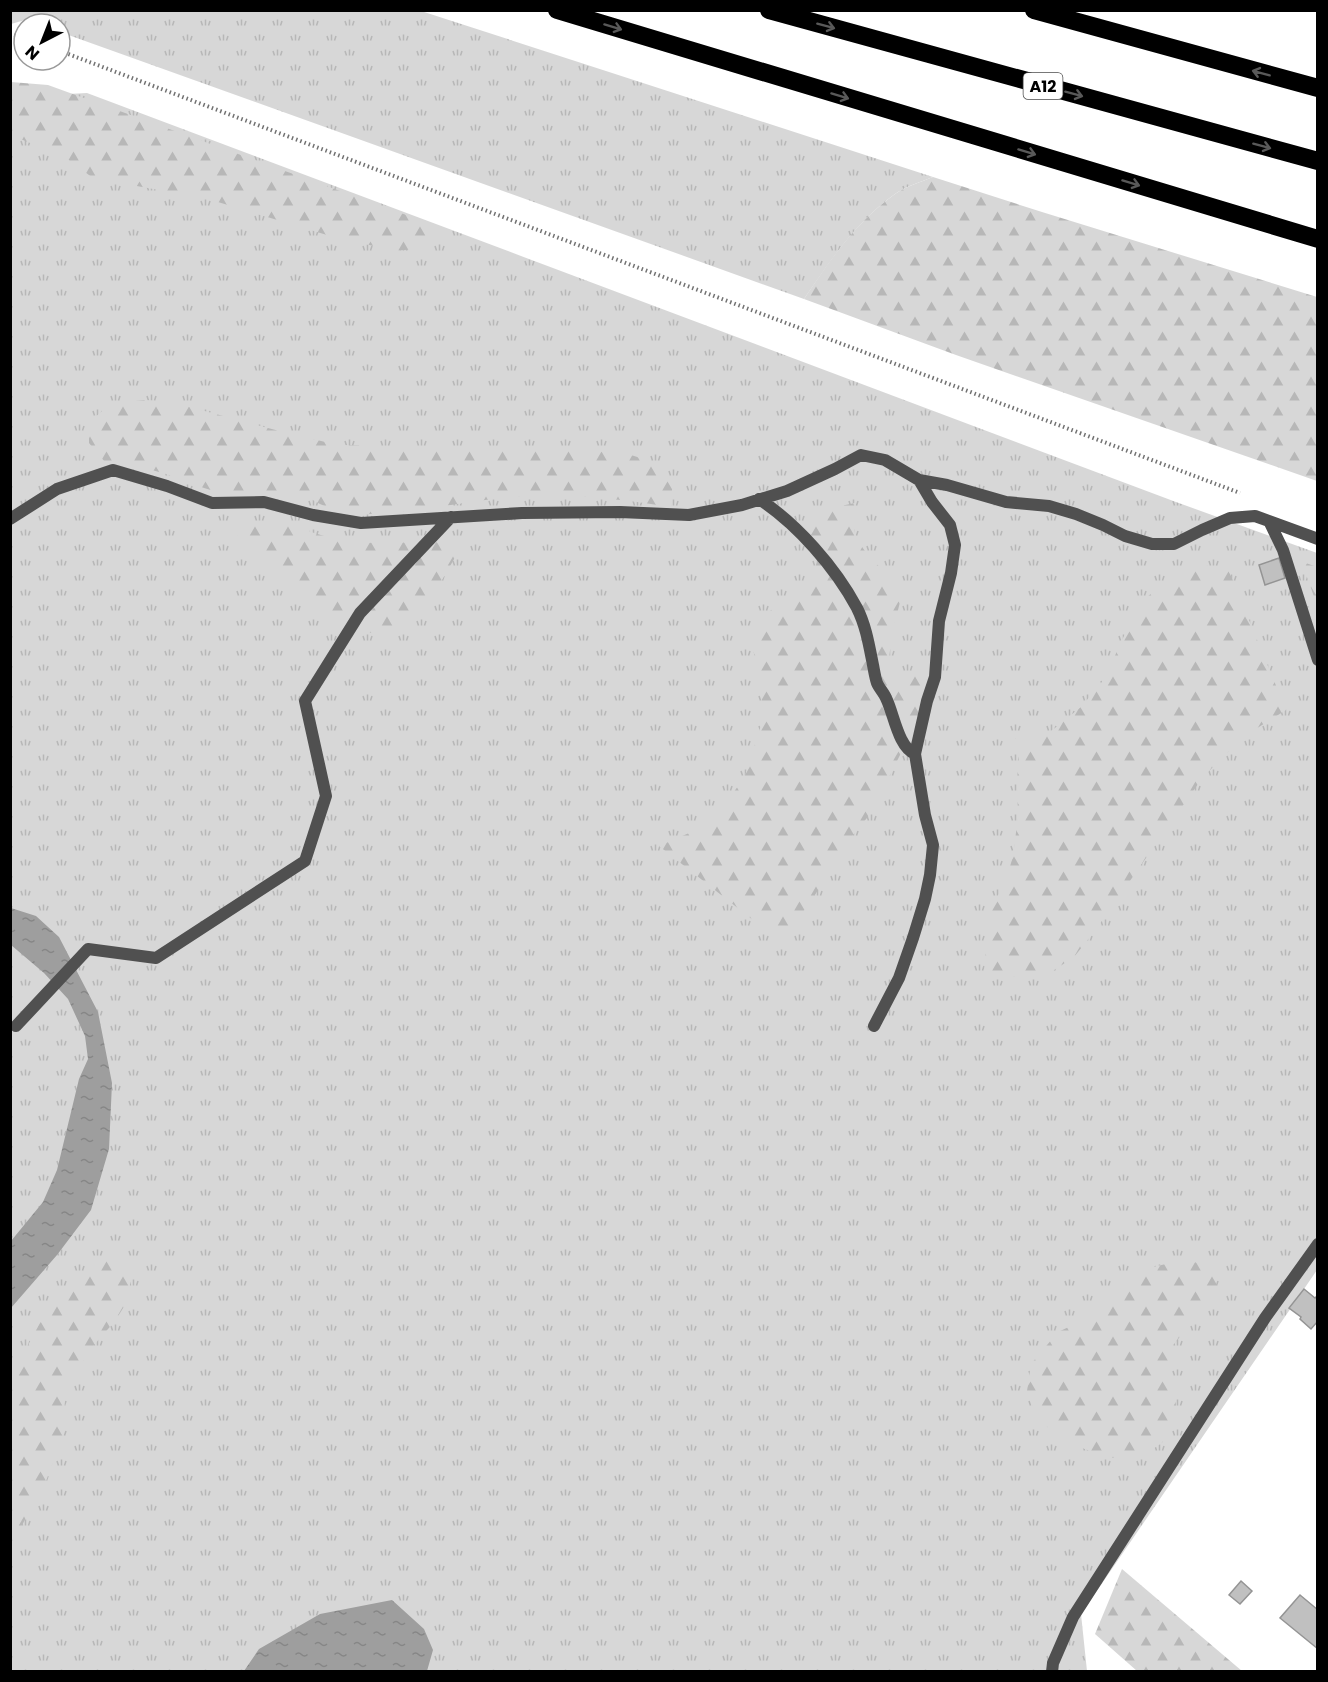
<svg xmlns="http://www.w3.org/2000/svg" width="1328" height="1682" font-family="Poppins,sans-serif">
  <defs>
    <pattern id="grass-tufts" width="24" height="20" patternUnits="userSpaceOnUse" patternTransform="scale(1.5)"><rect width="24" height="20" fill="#d7d7d7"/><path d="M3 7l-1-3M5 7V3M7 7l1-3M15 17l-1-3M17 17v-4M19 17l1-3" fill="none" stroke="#b7b7b7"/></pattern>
    <pattern id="forest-firs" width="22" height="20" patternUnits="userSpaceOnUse" patternTransform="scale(1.5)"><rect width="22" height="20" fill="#d7d7d7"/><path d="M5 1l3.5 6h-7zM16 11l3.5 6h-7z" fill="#b7b7b7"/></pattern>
    <pattern id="water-ripples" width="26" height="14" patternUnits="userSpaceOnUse" patternTransform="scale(1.5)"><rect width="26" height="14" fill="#9e9e9e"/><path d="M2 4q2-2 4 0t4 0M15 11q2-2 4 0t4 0" fill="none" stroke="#868686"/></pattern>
  </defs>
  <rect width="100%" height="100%" fill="#fff"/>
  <!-- grass -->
  <path fill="url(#grass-tufts)" d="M11 10 421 11 933 177C921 182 906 186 895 194 857 221 830 261 804 299L60 32V24H36L25 20 11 24Z
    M87 93 1176 502 1317 553V1270L1081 1614 1087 1671 11 1672V97Z"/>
  <!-- forest -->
  <path fill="url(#forest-firs)" d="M11 82 48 85 442 228 424 248 395 251 327 235 208 199 93 178 66 158 11 135Z
    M933 177 1042 212 1317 297V481L956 355 804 299C829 261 857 221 895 194 906 186 921 182 933 177Z
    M144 400 171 402 283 432 338 445 621 452C640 458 669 464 672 488 672 494 672 501 671 507 625 500 578 494 531 496 477 498 423 513 369 514 353 514 335 511 320 504 314 501 307 496 300 495 277 490 255 498 232 495 190 489 154 460 110 468L89 443C89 438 89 432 90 428 99 403 122 403 144 400Z
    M855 503 852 521 856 538 869 557 888 575 900 602 892 634 888 667 892 675 907 678 919 672 939 693 920 715 871 813 853 835 806 909 797 916 792 926 768 932 659 846 703 827 722 809 745 776 762 722 761 678 751 643 755 627 770 611 794 593 814 571 818 559 801 533 836 507Z
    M279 523H294L311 532 347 543 464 542 435 592 412 617 393 632 359 633 335 623 265 561 246 545 226 524 255 525Z
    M1303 562 1317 567V605L1303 566Z
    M1202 565 1228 569 1286 710 1243 737 1203 777 1094 932 1074 957 1048 974 1025 977 984 975 989 910 1005 884 1013 856 1018 817 1017 780 1020 744 1015 738 1050 732 1081 707 1106 677 1120 644 1141 602 1158 588Z
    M98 1259 120 1263 130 1280V1297L115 1321 94 1345 65 1389 64 1432 46 1481 14 1540 11 1543V1365L27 1347 40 1323Z
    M1182 1260 1199 1263 1216 1279V1294L1168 1351 1178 1419 1164 1441 1145 1455 1110 1458 1065 1442 1037 1418 1027 1391 1031 1364 1058 1332 1088 1318 1107 1302 1137 1271Z
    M1122 1569 1242 1671H1137L1095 1634Z"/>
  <!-- water -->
  <path fill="url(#water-ripples)" d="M11 908 36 916 59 937 98 1012 112 1083 109 1149 91 1210 57 1255 11 1308V1241L43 1202 57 1170 79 1079 88 1059 85 1036 68 999 44 973 11 945Z
    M392 1600 424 1629 433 1650 427 1671H244L259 1649 320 1614Z"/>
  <!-- building -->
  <path fill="#c0c0c0" stroke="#949494" stroke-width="1.5" d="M1279 558 1285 578 1265 585 1259 565Z
    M1304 1289 1315 1298 1318 1295V1321L1311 1329 1300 1319 1301 1317 1289 1308Z
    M1241 1581 1252 1591 1240 1604 1229 1595Z
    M1300 1595 1318 1610V1649L1280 1618Z"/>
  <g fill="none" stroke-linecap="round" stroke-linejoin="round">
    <!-- path -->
    <path stroke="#727272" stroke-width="4" stroke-dasharray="1.5 3" stroke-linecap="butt" d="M10 33 24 38
      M60 51 1240 493"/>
    <!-- service -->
    <path stroke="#505050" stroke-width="12" d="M759 499C797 524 835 567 857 608 866 626 869 645 873 665 874 670 875 677 877 683 879 688 884 693 886 698 894 714 898 747 915 754
      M10 519 57 489 113 470 167 486 212 503 264 502 313 515 361 523 522 513 620 512 689 515 742 505 787 491 835 469 861 455 885 460 919 480 947 485 1006 502 1049 506 1076 514 1103 525 1125 536 1152 544H1174L1202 530 1230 518 1255 516 1318 539
      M1270 523 1283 550 1318 660
      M16 1026 88 949 156 958 305 861 326 796 305 701 360 613 451 517
      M874 1026 899 978 913 938 925 899 930 875 933 845 925 815 915 754 927 701 935 677 939 621 951 573 955 545 950 525 932 502 919 480
      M1052 1672 1053 1663 1073 1617 1265 1318 1318 1244"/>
    <!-- motorway -->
    <path stroke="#000" stroke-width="18" d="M557 10 1318 239
      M769 10 1318 161
      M1034 10 1318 88"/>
  </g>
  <!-- one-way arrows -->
  <defs><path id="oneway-shaft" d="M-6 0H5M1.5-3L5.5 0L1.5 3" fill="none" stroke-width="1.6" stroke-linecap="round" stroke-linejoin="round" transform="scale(1.5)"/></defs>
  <g stroke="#595959">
    <use href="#oneway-shaft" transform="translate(826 26) rotate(15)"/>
    <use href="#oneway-shaft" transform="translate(613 27) rotate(17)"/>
    <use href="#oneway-shaft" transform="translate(1261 73) rotate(-165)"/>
    <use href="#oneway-shaft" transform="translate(1074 94) rotate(15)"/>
    <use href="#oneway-shaft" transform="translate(840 96) rotate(17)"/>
    <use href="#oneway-shaft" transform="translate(1262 146) rotate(15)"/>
    <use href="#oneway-shaft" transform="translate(1027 152) rotate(17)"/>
    <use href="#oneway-shaft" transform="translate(1131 183) rotate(17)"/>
  </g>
  <g text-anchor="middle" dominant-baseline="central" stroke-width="4.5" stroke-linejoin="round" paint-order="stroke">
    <!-- shield labels -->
    <rect fill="#fff" stroke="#4c4c4c" stroke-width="1.5" x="1023.5" y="73" width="39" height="26" rx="4.5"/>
    <g font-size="16" font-weight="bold" fill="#000">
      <text x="1043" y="86">A12</text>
    </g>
  </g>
  <!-- border -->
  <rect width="1328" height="1682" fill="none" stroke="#000000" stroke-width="24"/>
  <!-- north arrow -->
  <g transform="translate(42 42) rotate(222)"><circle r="28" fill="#ffffff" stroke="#999999" stroke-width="1.5"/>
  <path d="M0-4.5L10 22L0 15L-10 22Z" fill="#000000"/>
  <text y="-9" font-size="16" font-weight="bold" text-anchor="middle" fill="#000000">N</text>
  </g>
</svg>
